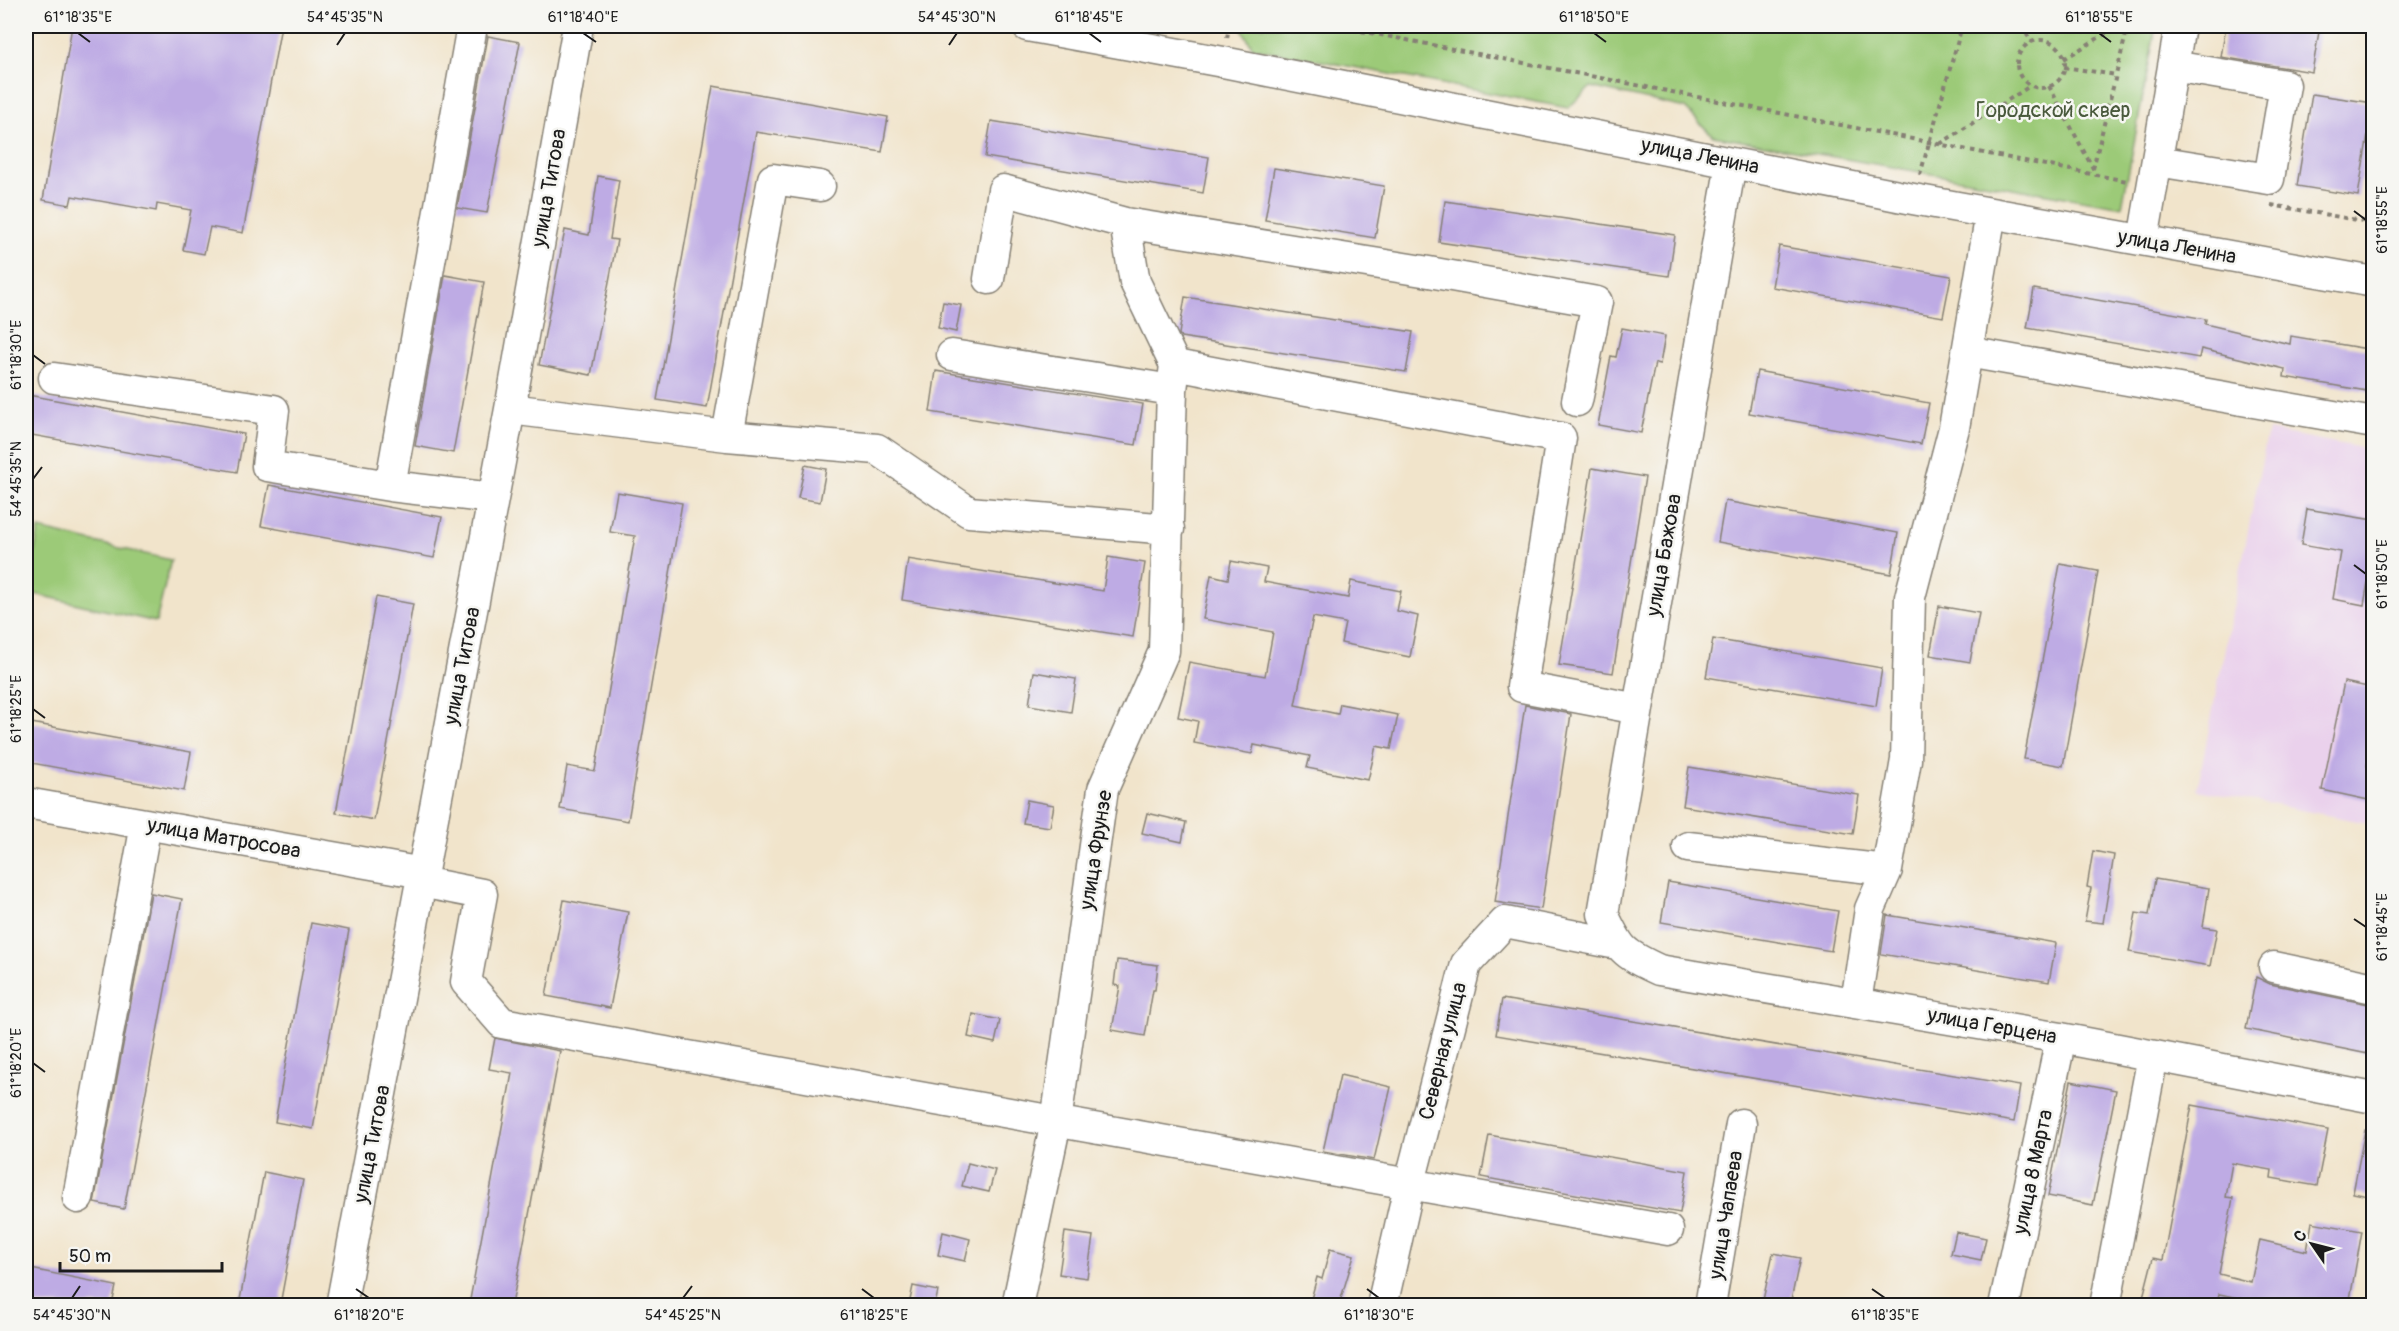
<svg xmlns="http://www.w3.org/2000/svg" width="2399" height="1331" font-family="Pangolin,sans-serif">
  <rect width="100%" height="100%" fill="#f6f6f2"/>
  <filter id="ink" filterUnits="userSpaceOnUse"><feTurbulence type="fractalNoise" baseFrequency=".0167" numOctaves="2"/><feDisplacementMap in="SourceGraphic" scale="12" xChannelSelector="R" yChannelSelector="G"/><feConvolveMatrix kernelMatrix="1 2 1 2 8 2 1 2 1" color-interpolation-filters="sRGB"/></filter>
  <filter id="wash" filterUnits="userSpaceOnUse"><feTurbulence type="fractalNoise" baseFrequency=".008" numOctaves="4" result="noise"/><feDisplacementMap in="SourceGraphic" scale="24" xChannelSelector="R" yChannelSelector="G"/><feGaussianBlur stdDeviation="1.35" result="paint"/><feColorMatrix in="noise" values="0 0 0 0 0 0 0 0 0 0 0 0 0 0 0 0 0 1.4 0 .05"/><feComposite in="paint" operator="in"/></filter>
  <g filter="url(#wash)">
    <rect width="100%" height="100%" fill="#f1e4cb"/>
    <!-- built -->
    <path fill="#ead1ec" d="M2268 430 2373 450V824L2197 790Z"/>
    <!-- green -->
    <path fill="#9cca78" stroke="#5c734a" stroke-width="1.5" d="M1240 26H2156L2122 207 1713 136 1685 108 1591 87 1568 108 1253 48Z
      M39 529 171 560 156 622 26 592Z"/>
    <g id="blocks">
      <!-- building -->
      <path fill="#beabe4" d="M72 26H281L243 233 210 227 204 254 183 250 191 210 157 204 156 211 72 196 70 205 43 200Z
        M2226 26H2320L2312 72 2221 57Z
        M488 36 520 42 487 213 457 208Z
        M713 86 888 117 882 152 756 132 707 408 657 400Z
        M2312 94 2373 103 2358 196 2297 186Z
        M991 121 1209 157 1203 193 985 157Z
        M1274 168 1384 186 1375 238 1265 220Z
        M598 176 619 180 610 239 617 240 591 375 539 365 565 230 589 235Z
        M1445 201 1675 235 1669 276 1439 242Z
        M1779 246 1951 276 1943 317 1772 287Z
        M445 275 484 282 453 453 415 446Z
        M2034 289 2206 319 2205 324 2290 344 2291 336 2373 350V392L2284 377 2285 369 2201 349 2199 358 2027 328Z
        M1185 297 1413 332 1406 372 1181 337 1179 334Z
        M943 302 961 305 956 332 938 328Z
        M1622 328 1665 336 1660 364 1655 363 1641 433 1598 425 1611 356 1616 357Z
        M936 371 1143 404 1136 445 930 412Z
        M1757 371 1929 403 1921 444 1749 413Z
        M28 395 244 434 237 472 26 434Z
        M805 465 826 469 820 502 798 498Z
        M1592 468 1645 477 1613 673 1559 665Z
        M269 485 442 517 434 558 261 526Z
        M617 492 682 503 628 821 560 809 567 766 595 771 635 536 610 532Z
        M1725 501 1898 533 1891 574 1718 542Z
        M2307 509 2373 520V554L2364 605 2333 599 2341 552 2301 545Z
        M1108 557 1145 563 1133 637 902 600 908 559 1103 591Z
        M1231 561 1267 568 1264 582 1348 598 1351 581 1401 591 1397 611 1418 616 1410 657 1341 643 1345 623 1313 617 1295 705 1338 714 1340 704 1398 715 1391 749 1376 746 1368 780 1307 768 1310 756 1254 745 1252 754 1194 743 1198 721 1178 717 1189 662 1265 676 1273 632 1203 619 1211 575 1228 579Z
        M2060 564 2098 571 2063 766 2024 759Z
        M376 597 413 604 374 820 336 813Z
        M1939 606 1979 613 1970 662 1930 655Z
        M1713 639 1882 668 1876 706 1706 677Z
        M1034 672 1076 679 1071 712 1029 705Z
        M2344 682 2373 688V735L2367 766 2373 768V801L2322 790Z
        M1525 705 1571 714 1541 909 1495 902Z
        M26 722 191 752 184 791 26 762Z
        M1689 767 1859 795 1853 834 1683 806Z
        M1027 800 1054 805 1050 827 1023 823Z
        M1147 813 1186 822 1182 842 1142 833Z
        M2093 851 2114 855 2103 923 2085 921 2091 888 2087 887Z
        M2155 879 2209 888 2203 927 2217 929 2210 966 2129 952 2136 913 2149 915Z
        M1668 882 1838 911 1831 951 1661 922Z
        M151 893 182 899 124 1209 94 1203Z
        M564 900 628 912 610 1008 546 996Z
        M1887 915 2056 943 2049 982 1881 954Z
        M311 923 349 930 313 1129 275 1122Z
        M1117 960 1158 965 1155 990H1153L1145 1036 1112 1030 1120 986 1114 985Z
        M2256 977 2270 984 2373 1005V1055L2246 1029Z
        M1502 999 2020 1086 2014 1122 1496 1035Z
        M973 1014 1000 1020 995 1043 968 1037Z
        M495 1038 560 1051 512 1305H469L512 1073 489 1069Z
        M1340 1075 1391 1087 1374 1160 1323 1151Z
        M2071 1081 2116 1090 2093 1205 2048 1196Z
        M2192 1105 2328 1130 2317 1186 2271 1178 2272 1170 2232 1163 2226 1197 2233 1198 2219 1274 2251 1282 2260 1240 2307 1251 2312 1222 2362 1231 2349 1305H2271L2219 1294 2216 1305H2141L2153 1258 2163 1260Z
        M2365 1130 2373 1131V1197L2353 1193Z
        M1489 1135 1687 1171 1680 1213 1481 1177Z
        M968 1163 995 1170 989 1192 962 1186Z
        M264 1172 303 1180 280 1305H239Z
        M943 1232 970 1239 965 1261 938 1255Z
        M1065 1232 1093 1236 1087 1278 1059 1274Z
        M1956 1232 1986 1238 1981 1260 1951 1254Z
        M1330 1249 1354 1255 1339 1305H1319L1310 1303 1317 1277 1322 1279Z
        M1773 1253 1800 1258 1790 1305H1762Z
        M26 1268 116 1286 112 1305H26Z
        M913 1286 938 1291 935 1305H909Z"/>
    </g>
  </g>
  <g filter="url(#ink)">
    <use href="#blocks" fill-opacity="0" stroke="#868074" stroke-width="1.5"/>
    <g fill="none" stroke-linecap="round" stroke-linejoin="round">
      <defs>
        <path id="minor" d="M1027 26 1223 62 1913 199 2374 282
          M2157 161 2269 179 2285 85 2173 66
          M1731 163 1603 914C1620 950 1622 953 1659 970L2061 1038 2374 1098
          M1125 223 1135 282 1175 365
          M2143 240 2180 26
          M989 279 1003 190 1125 223 1429 272 1597 302 1577 401
          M1967 352 2374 423
          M952 355 1172 390
          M1175 365 1561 438 1522 687 1638 709
          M54 378 274 410 267 466 390 486 493 498
          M510 409 727 436 877 449 969 512 1169 529
          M727 436 773 179 820 186
          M390 486 472 26
          M26 803 423 873
          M1688 847 1887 870
          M421 882 482 894 466 982 502 1023 1668 1230
          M2274 967 2374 988
          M1856 1003 1870 909 1887 870 1906 760 1910 597 1954 428 1991 213
          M78 1198 146 824
          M341 1306 510 409 578 26
          M1017 1306 1056 1122 1103 789 1164 651 1172 390 1175 365
          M1382 1306 1409 1186 1466 964 1505 922 1617 944
          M1710 1306 1741 1124
          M2004 1306 2061 1038
          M2105 1306 2153 1056"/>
      </defs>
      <!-- minor casing -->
      <use href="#minor" stroke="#868074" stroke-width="33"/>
      <!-- path -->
      <path stroke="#868074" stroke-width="4" stroke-dasharray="4.5 4.5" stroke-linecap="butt" d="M1335 26 2127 181
        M2021 26 2032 42
        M1227 38 1229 26
        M2017 64a24 24 0 1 1 48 0a24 24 0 1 1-48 0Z
        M2064 59 2118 26
        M2064 67 2116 75
        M2049 86 2097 176
        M1940 144 2030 86
        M2093 169 2128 26
        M1920 175 1962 26
        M2271 205 2374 223"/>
      <!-- minor -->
      <use href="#minor" stroke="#fff" stroke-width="30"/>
    </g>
  </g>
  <!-- ticks -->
  <path fill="none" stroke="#1c1c1c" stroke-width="2" d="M78 33 90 42M583 33 596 42M1089 33 1101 42M1594 33 1606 42M2099 33 2111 42M337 45 345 33M949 45 957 33M2354 211 2366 220M33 355 45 364M33 479 42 467M2354 565 2366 574M33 709 45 718M2354 919 2366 927M33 1063 45 1072M356 1289 369 1298M862 1289 874 1298M1367 1289 1379 1298M1872 1289 1885 1298M72 1298 80 1286M683 1298 692 1286"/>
  <g text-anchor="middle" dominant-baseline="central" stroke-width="5" stroke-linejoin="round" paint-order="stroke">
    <!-- park labels -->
    <g font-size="21" fill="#49593c" stroke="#f6f6f2">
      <text x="2053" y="110">Городской сквер</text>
    </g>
    <!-- street labels -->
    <g font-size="21" fill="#1c1c1c" stroke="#f6f6f2">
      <text transform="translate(1700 156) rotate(11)">улица Ленина</text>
      <text transform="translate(549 188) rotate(-80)">улица Титова</text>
      <text transform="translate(2177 247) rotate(10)">улица Ленина</text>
      <text transform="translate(1664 555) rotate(-80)">улица Бажова</text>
      <text transform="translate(462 666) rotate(-79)">улица Титова</text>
      <text transform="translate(224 838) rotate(10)">улица Матросова</text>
      <text transform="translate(1096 850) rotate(-81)">улица Фрунзе</text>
      <text transform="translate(1992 1026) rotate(10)">улица Герцена</text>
      <text transform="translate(1443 1051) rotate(-76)">Северная улица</text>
      <text transform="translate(372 1144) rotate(-79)">улица Титова</text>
      <text transform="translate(2033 1172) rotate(-78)">улица 8 Марта</text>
      <text transform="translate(1726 1215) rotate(-81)">улица Чапаева</text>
    </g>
  </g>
  <!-- margin -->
  <rect width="2399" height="1331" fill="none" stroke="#f6f6f2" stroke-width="66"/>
  <!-- north arrow -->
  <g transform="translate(2312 1244) rotate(305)" stroke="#f6f6f2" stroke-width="4.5" paint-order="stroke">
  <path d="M0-4.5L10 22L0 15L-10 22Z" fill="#1c1c1c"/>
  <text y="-9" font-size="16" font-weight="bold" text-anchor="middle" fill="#1c1c1c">С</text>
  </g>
  <!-- scale -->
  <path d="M60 1262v9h162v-9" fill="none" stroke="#1c1c1c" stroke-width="3"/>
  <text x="69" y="1262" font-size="18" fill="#1c1c1c" stroke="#f6f6f2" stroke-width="4.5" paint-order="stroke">50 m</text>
  <rect x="33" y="33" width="2333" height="1265" fill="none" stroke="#1c1c1c" stroke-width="2"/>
  <g font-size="15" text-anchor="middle" fill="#1c1c1c">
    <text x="78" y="22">61°18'35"E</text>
    <text x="345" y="22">54°45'35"N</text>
    <text x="583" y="22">61°18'40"E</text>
    <text x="957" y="22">54°45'30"N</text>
    <text x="1089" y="22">61°18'45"E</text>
    <text x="1594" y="22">61°18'50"E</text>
    <text x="2099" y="22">61°18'55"E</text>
    <text transform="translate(2382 220) rotate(-90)" y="5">61°18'55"E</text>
    <text transform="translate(16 355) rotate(-90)" y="5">61°18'30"E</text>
    <text transform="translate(16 479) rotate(-90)" y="5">54°45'35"N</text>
    <text transform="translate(2382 574) rotate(-90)" y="5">61°18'50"E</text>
    <text transform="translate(16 709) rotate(-90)" y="5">61°18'25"E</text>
    <text transform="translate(2382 927) rotate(-90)" y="5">61°18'45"E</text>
    <text transform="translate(16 1063) rotate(-90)" y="5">61°18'20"E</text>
    <text x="72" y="1320">54°45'30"N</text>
    <text x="369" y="1320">61°18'20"E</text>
    <text x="683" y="1320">54°45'25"N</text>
    <text x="874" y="1320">61°18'25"E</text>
    <text x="1379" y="1320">61°18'30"E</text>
    <text x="1885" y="1320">61°18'35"E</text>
  </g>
</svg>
